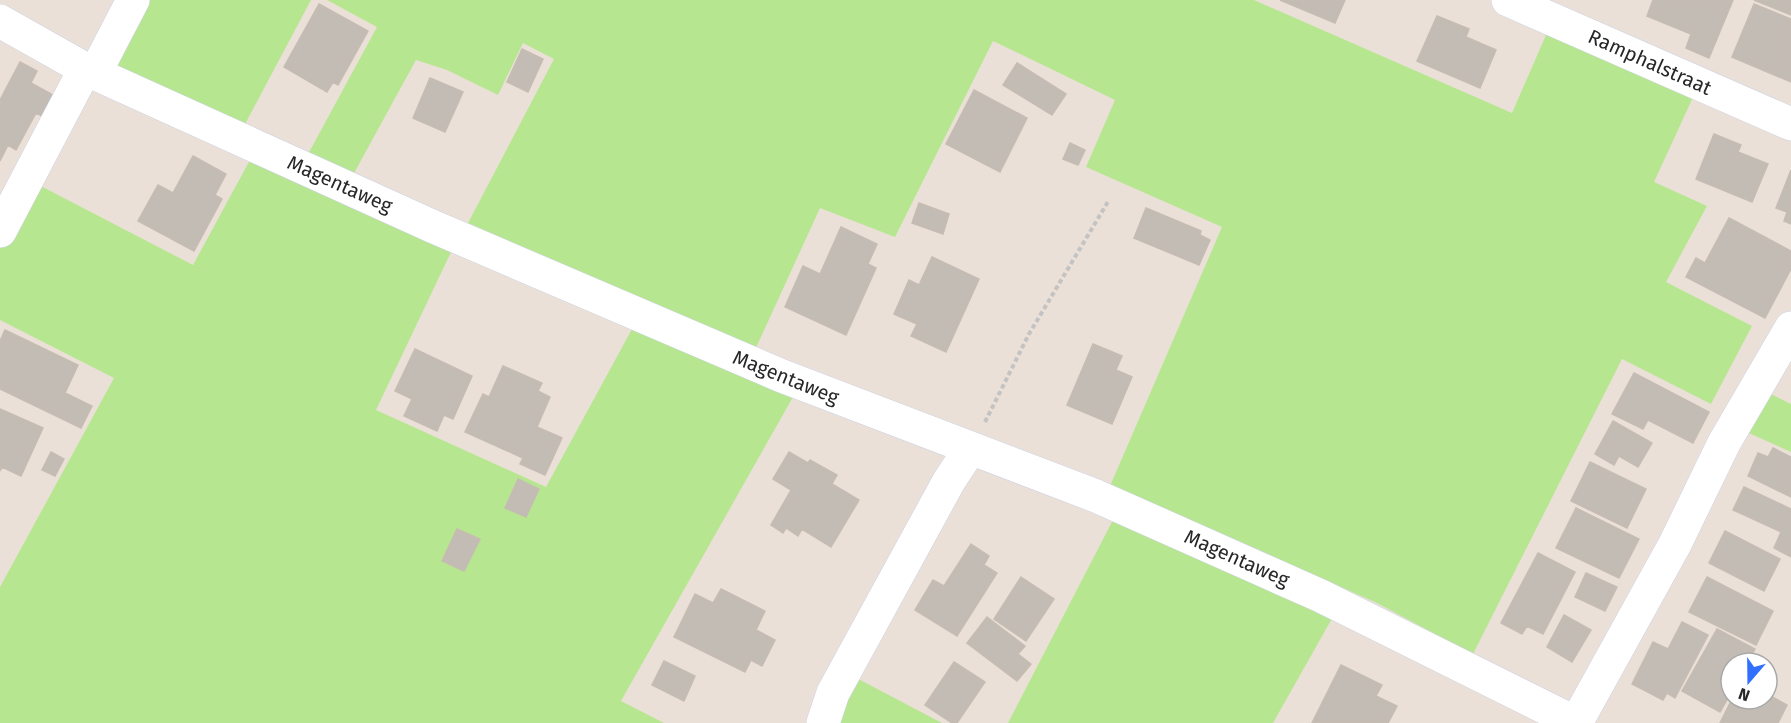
<svg xmlns="http://www.w3.org/2000/svg" width="1791" height="723" font-family="'Fira Sans',sans-serif">
  <rect width="100%" height="100%" fill="#ebe0d8"/>
  <!-- green -->
  <path fill="#b7e690" d="M144 0H311L243 128 106 68Z
    M327 0H1254L1512 113 1549 28 1695 93 1654 182 1707 206 1666 282 1752 326 1711 404 1622 359 1473 654 1375 602 1110 486 1222 227 1086 167 1115 100 993 41 895 237 820 208 755 350 468 223 554 59 523 43 498 95 447 70 416 60 353 175 307 156 377 27Z
    M250 160 452 250 376 410 546 487 632 329 793 397 621 701 664 723H0V587L114 378 0 320V249L35 183 193 265Z
    M1765 391 1791 404V452L1742 430Z
    M1114 518 1334 615 1273 723H1008Z
    M847 673 942 723H819Z"/>
  <!-- building -->
  <path fill="#c2bcb4" stroke="#c6bcb2" stroke-width="1.5" d="M1280 0H1345L1335 23Z
    M1653 0H1733L1709 58 1686 48 1691 34 1647 16Z
    M1754 0H1791V15Z
    M319 4 368 31 338 85 333 82 327 92 284 67Z
    M1754 4 1791 19V82L1732 57Z
    M1437 16 1469 29 1466 37 1496 50 1480 88 1417 61Z
    M522 49 543 59 528 92 507 82Z
    M20 62 37 71 31 83 53 95 42 116 36 113 16 150 8 145 0 161V100Z
    M1017 63 1066 94 1052 115 1003 85Z
    M430 78 463 92 445 132 413 118Z
    M974 90 1027 118 1000 172 946 144Z
    M1714 134 1741 145 1738 152 1768 164 1752 202 1696 179Z
    M1070 143 1085 150 1078 165 1063 159Z
    M193 156 226 174 215 195 222 199 194 251 138 221 158 185 173 193Z
    M1791 170V224L1784 221 1787 212 1776 208Z
    M919 203 949 214 943 234 912 223Z
    M1146 208 1201 231 1200 235 1210 240 1199 265 1134 238Z
    M1729 218 1791 251V269L1765 318 1686 277 1696 258 1705 263Z
    M841 227 877 244 868 264 876 268 846 335 785 307 803 266 820 274Z
    M932 257 979 279 946 352 911 336 917 324 894 314 909 280 919 285Z
    M5 330 78 365 65 393 92 406 81 428 0 389V341Z
    M1093 344 1122 356 1116 370 1132 377 1112 424 1067 405Z
    M415 349 472 376 453 419 444 415 437 431 404 416 412 399 395 391Z
    M503 366 542 383 538 391 550 397 537 427 562 438 545 475 520 464 523 458 465 432 483 394 489 397Z
    M1634 373 1709 412 1693 443 1648 420 1643 429 1612 414Z
    M0 409 43 428 21 476 2 467 0 471Z
    M1613 421 1652 443 1638 467 1619 456 1614 465 1595 454Z
    M1773 448 1791 457V497L1748 476 1758 453 1768 457Z
    M51 452 64 459 55 476 42 470Z
    M789 452 808 463 810 460 837 475 832 484 859 500 831 547 802 529 798 536 786 528 783 533 771 525 791 490 773 479Z
    M1590 462 1646 489 1627 528 1571 501Z
    M518 479 539 489 526 517 505 508Z
    M1744 487 1791 509V557L1774 548 1781 532 1733 510Z
    M1576 508 1639 539 1619 578 1556 548Z
    M457 529 480 539 464 571 442 561Z
    M1725 531 1780 559 1764 591 1709 563Z
    M971 544 989 556 984 565 997 573 957 636 915 610 933 580 944 586Z
    M1538 553 1575 572 1543 634 1527 626 1522 634 1501 623Z
    M1586 573 1617 587 1605 611 1575 597Z
    M1021 577 1054 599 1026 641 994 619Z
    M1707 577 1773 611 1756 645 1689 612Z
    M721 589 765 611 756 630 775 640 762 666 751 660 745 672 674 637 695 594 713 603Z
    M1564 615 1591 630 1572 662 1547 647Z
    M987 617 1025 646 1018 654 1031 664 1017 681 967 643Z
    M1682 622 1708 635 1675 698 1667 693 1663 700 1632 684 1653 642 1668 649Z
    M1717 629 1755 649 1747 663H1731V693L1720 712 1682 691Z
    M664 661 695 676 684 701 652 685Z
    M954 662 985 682 957 723H952L925 705Z
    M1341 665 1382 685 1376 696 1397 706 1388 723H1312Z
    M1767 694 1787 705 1778 723H1720L1732 699H1767Z"/>
  <g fill="none" stroke-linecap="round" stroke-linejoin="round">
    <defs>
      <path id="minor" d="M1508 0 1791 124
        M0 21 85 69 434 227 782 376 1096 496 1321 596 1576 723
        M95 73 133 0
        M0 231 85 69
        M823 723 833 693 949 481 970 449
        M1576 723 1675 544 1724 443 1791 328"/>
    </defs>
    <!-- minor casing -->
    <use href="#minor" stroke="#cdd3e2" stroke-width="34"/>
    <!-- path -->
    <path stroke="#c3c3c3" stroke-width="4" stroke-dasharray="4.5 3" stroke-linecap="butt" d="M985 422 1029 334 1109 200"/>
    <!-- minor -->
    <use href="#minor" stroke="#fff" stroke-width="33"/>
  </g>
  <g text-anchor="middle" dominant-baseline="central" stroke-width="5" stroke-linejoin="round" paint-order="stroke">
    <!-- street labels -->
    <g font-size="20" fill="#272727" stroke="#fff">
      <text transform="translate(1650 62) rotate(24)">Ramphalstraat</text>
      <text transform="translate(340 184) rotate(24)">Magentaweg</text>
      <text transform="translate(786 377) rotate(22)">Magentaweg</text>
      <text transform="translate(1237 558) rotate(24)">Magentaweg</text>
    </g>
  </g>
  <!-- north arrow -->
  <g transform="translate(1749 681) rotate(200)"><circle r="28" fill="#ffffff" stroke="#a9a9a9" stroke-width="1.5"/>
  <path d="M0-4.5L10 22L0 15L-10 22Z" fill="#316fff"/>
  <text y="-9" font-size="16" font-weight="bold" text-anchor="middle" fill="#272727">N</text>
  </g>
</svg>
